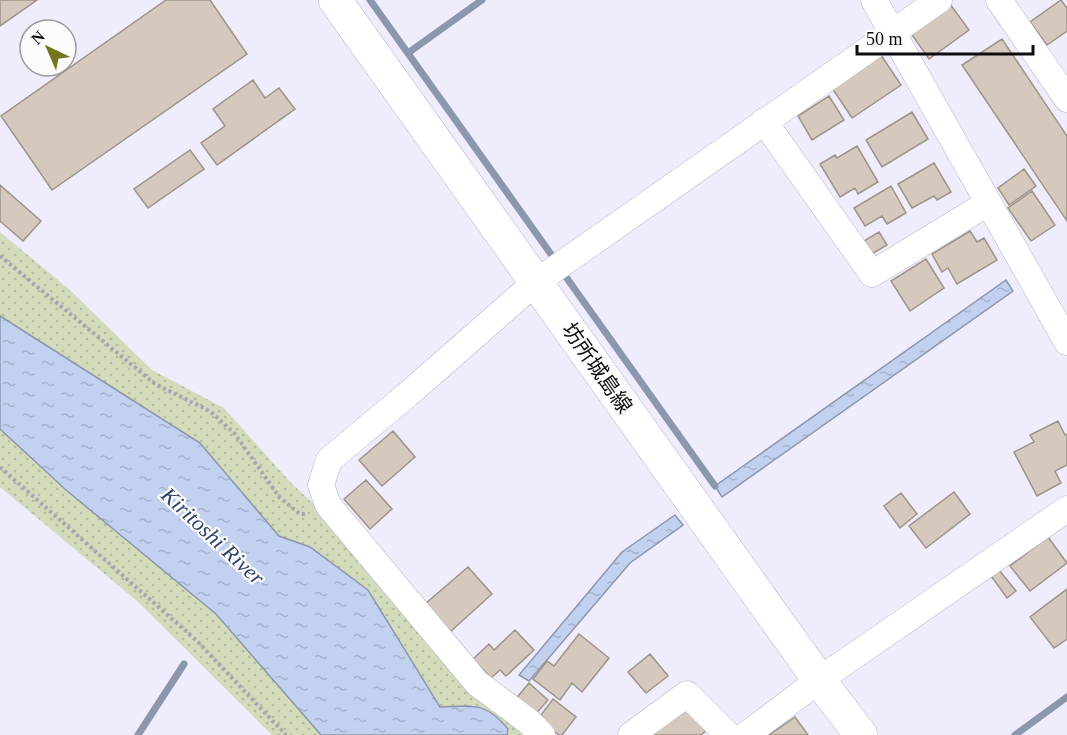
<svg xmlns="http://www.w3.org/2000/svg" width="1067" height="735" font-family="'Times New Roman','Noto Sans JP',serif">
  <defs>
    <pattern id="grass-dots" width="8" height="8" patternUnits="userSpaceOnUse" patternTransform="scale(1.5)"><rect width="8" height="8" fill="#d2dcbb"/><path d="M2 2h.1M6 6h.1" fill="none" stroke="#b3bca0" stroke-width="1.8" stroke-linecap="round"/></pattern>
    <pattern id="water-ripples" width="26" height="14" patternUnits="userSpaceOnUse" patternTransform="scale(1.5)"><rect width="26" height="14" fill="#c2d1ef"/><path d="M2 4q2-2 4 0t4 0M15 11q2-2 4 0t4 0" fill="none" stroke="#a6b2cc"/></pattern>
  </defs>
  <rect width="100%" height="100%" fill="#efedfd"/>
  <!-- grass -->
  <path fill="url(#grass-dots)" d="M0 232 70 290 152 370 224 408 291 483 341 529 527 735H507V729L475 705 441 707 368 590 310 547 279 536 200 443 0 316Z
    M0 429 66 490 216 614 321 735H272L137 601 0 487Z"/>
  <!-- water -->
  <path fill="url(#water-ripples)" stroke="#8c96ac" stroke-width="1.5" d="M1006 280 1013 291 722 497 715 486Z
    M0 316 200 443 279 536 310 547 368 590 440 707C473 706 485 701 508 729L507 735H321L216 614 66 490 0 429Z
    M675 515 683 525 630 563 529 681 519 675 622 552Z"/>
  <g fill="none" stroke-linecap="round" stroke-linejoin="round">
    <!-- stream -->
    <path stroke="#8c96ac" stroke-width="7" d="M370 0 553 257
      M408 53 482 0
      M566 277 715 486
      M138 735 184 664
      M1015 735 1067 697"/>
  </g>
  <!-- building -->
  <path fill="#d4c9bc" stroke="#9d9386" stroke-width="1.5" d="M0 0H37L0 26Z
    M166 0H210L247 54 52 190 1 116Z
    M1061 0 1067 8V31L1047 45 1030 22Z
    M950 4 969 30 929 59 910 32Z
    M1002 39 1067 136V221L962 65Z
    M881 55 901 85 852 118 832 88Z
    M253 80 265 98 279 88 295 109 217 165 201 143 225 126 213 109Z
    M829 96 844 120 812 140 798 116Z
    M912 112 928 139 882 167 866 140Z
    M857 146 878 182 858 194 855 188 840 197 820 164 835 155 837 158Z
    M190 150 204 169 148 208 134 189Z
    M934 163 951 192 937 200 934 196 912 208 898 184Z
    M1024 169 1036 186 1009 205 998 188Z
    M0 185 41 221 23 241 0 221Z
    M891 186 906 213 887 224 882 216 865 226 854 208Z
    M1032 191 1055 225 1031 241 1008 208Z
    M970 231 977 242 984 238 997 260 957 284 948 268 942 272 932 254Z
    M879 232 887 245 872 254 864 241Z
    M926 259 944 288 910 311 891 281Z
    M1058 421 1065 435 1067 434V465L1055 471 1061 483 1037 496 1014 452 1034 442 1030 435Z
    M393 431 415 457 382 486 359 460Z
    M366 480 392 509 370 529 344 499Z
    M954 492 970 514 926 548 909 526Z
    M901 493 917 514 900 528 884 506Z
    M1048 537 1067 563 1030 591 1010 566Z
    M468 567 492 594 450 632 425 604Z
    M999 570 1016 591 1007 598 991 576Z
    M1067 589V639L1054 648 1030 617Z
    M515 630 534 650 506 676 500 670 491 678 473 659 489 644 494 650Z
    M579 634 609 658 582 692 572 683 560 700 533 679 547 661 554 666Z
    M650 654 668 676 646 693 628 672Z
    M529 683 548 700 533 717 514 701Z
    M553 699 576 717 562 735H559L538 719Z
    M685 702 708 729 701 735H649Z
    M795 717 808 735H769Z"/>
  <g fill="none" stroke-linecap="round" stroke-linejoin="round">
    <defs>
      <path id="minor" d="M874 0 1067 342
        M999 0 1067 99
        M764 121 872 274 988 203
        M542 735 528 721 477 683 328 505 321 485 329 460 407 395 536 282 939 0
        M631 735 687 694 728 735
        M746 735 819 680 1067 509"/>
      <path id="major" d="M335 0 819 680 861 735"/>
    </defs>
    <!-- minor casing -->
    <use href="#minor" stroke="#b6b4c4" stroke-width="27"/>
    <!-- major casing -->
    <use href="#major" stroke="#b6b4c4" stroke-width="34"/>
    <!-- path -->
    <path stroke="#a7a5b1" stroke-width="4" stroke-dasharray="3 3" stroke-linecap="butt" d="M0 256 155 384 210 411 235 434 280 498 300 514H306
      M0 467 197 641 286 735"/>
    <!-- minor -->
    <use href="#minor" stroke="#fff" stroke-width="26"/>
    <!-- major -->
    <use href="#major" stroke="#fff" stroke-width="33"/>
  </g>
  <g text-anchor="middle" dominant-baseline="central" stroke-width="4.5" stroke-linejoin="round" paint-order="stroke">
    <!-- street labels -->
    <g font-size="21" fill="#0d0c11" stroke="#fcfcfc">
      <text transform="translate(597 368) rotate(55)">坊所城島線</text>
    </g>
    <!-- water labels -->
    <g font-size="22" font-style="italic" fill="#2e416a" stroke="#fcfcfc">
      <text transform="translate(213 536) rotate(43)">Kiritoshi River</text>
    </g>
  </g>
  <!-- north arrow -->
  <g transform="translate(48 48) rotate(316)"><circle r="28" fill="#fcfcfc" stroke="#9c9c9e" stroke-width="1.5"/>
  <path d="M0-4.5L10 22L0 15L-10 22Z" fill="#74761d"/>
  <text y="-9" font-size="16" font-weight="bold" text-anchor="middle" fill="#0d0c11">N</text>
  </g>
  <!-- scale -->
  <path d="M857 45v9h176v-9" fill="none" stroke="#0d0c11" stroke-width="3"/>
  <text x="866" y="45" font-size="18" fill="#0d0c11" stroke="#fcfcfc" stroke-width="4.5" paint-order="stroke">50 m</text>
</svg>
